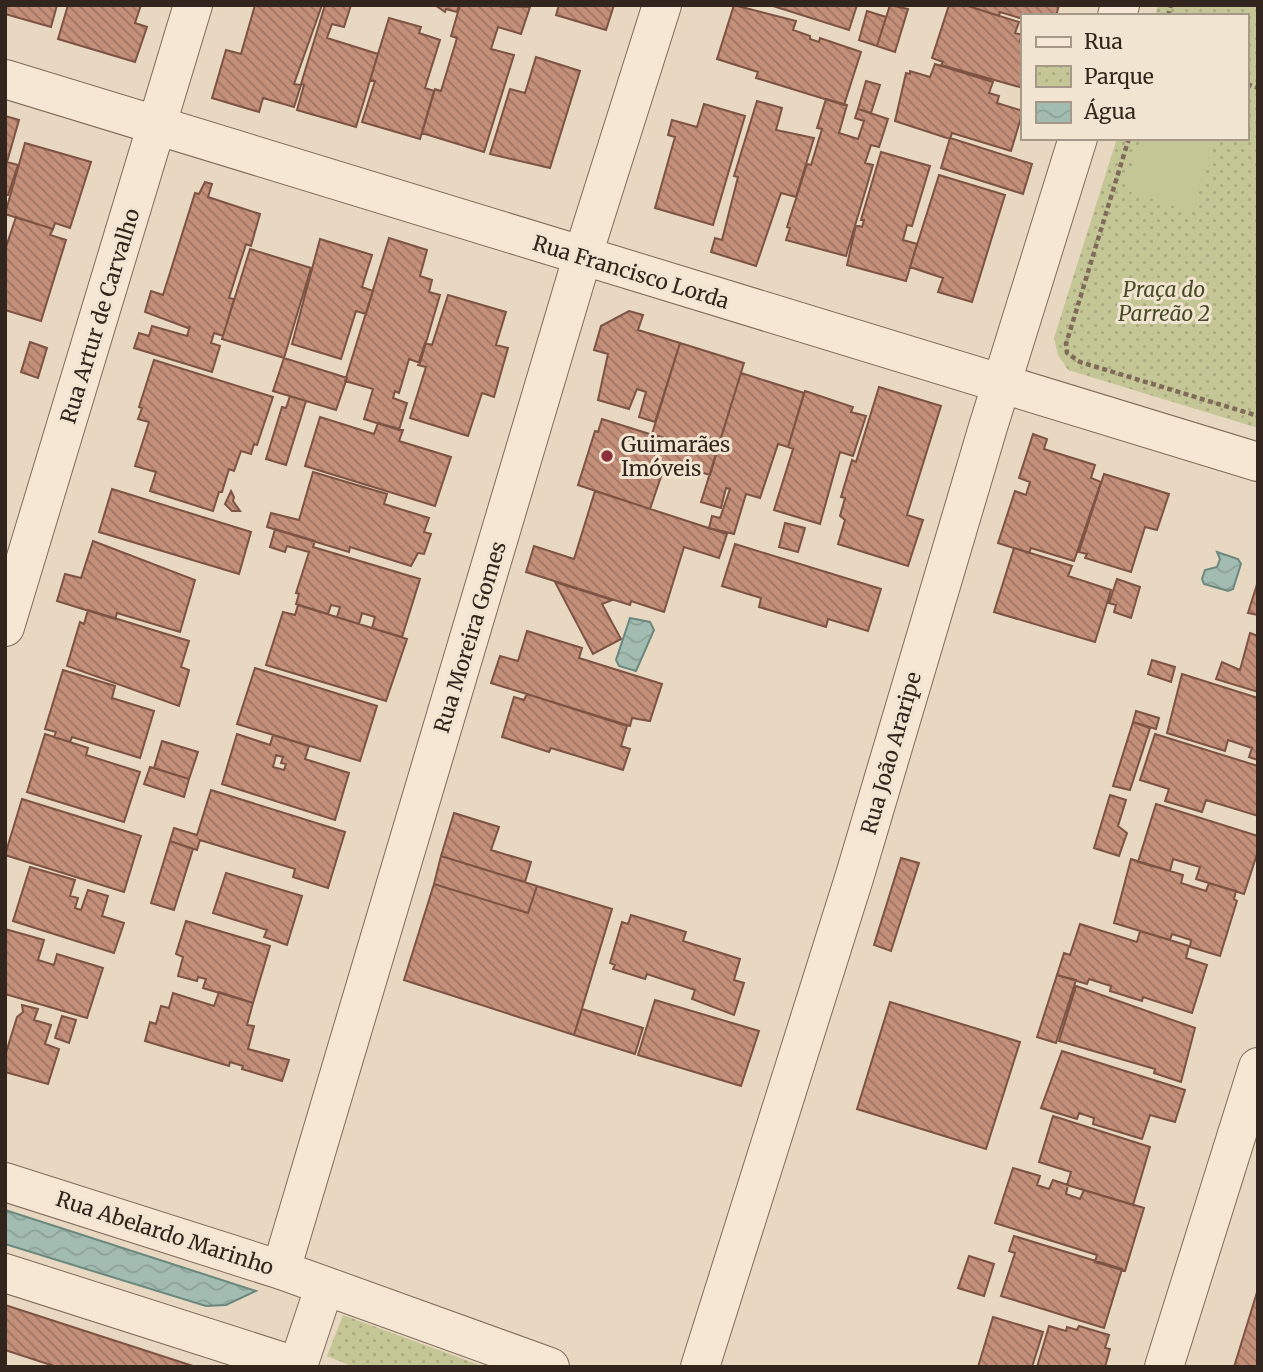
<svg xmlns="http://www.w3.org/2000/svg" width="1263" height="1372" font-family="Merriweather,serif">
  <defs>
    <pattern id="park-dots" width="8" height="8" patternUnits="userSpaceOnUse" patternTransform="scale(1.75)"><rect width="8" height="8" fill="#c5c696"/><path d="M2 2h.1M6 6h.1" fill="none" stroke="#aaaa81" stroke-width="1.8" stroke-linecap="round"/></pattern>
    <pattern id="water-waves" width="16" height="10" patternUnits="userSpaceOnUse" patternTransform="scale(1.75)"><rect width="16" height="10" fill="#a3bcb2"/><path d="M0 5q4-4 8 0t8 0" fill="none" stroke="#8da199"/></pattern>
    <pattern id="building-back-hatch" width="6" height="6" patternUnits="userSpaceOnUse" patternTransform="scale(1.75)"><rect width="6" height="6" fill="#c4907a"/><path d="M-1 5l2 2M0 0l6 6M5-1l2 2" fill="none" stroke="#a07563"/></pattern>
  </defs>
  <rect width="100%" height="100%" fill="#e9d8c1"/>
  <!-- park -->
  <path fill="url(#park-dots)" d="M1158 5H1258V428L1068 370 1058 355 1054 338 1117 138H1247V16H1155Z
    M343 1315 485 1367H354L327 1356Z"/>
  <!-- pitch -->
  <path fill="#c5c696" d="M1142 138H1215L1191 212 1125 190Z"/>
  <!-- water -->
  <path fill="url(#water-waves)" stroke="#6b887e" stroke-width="2" d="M1217 552 1238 559 1241 564 1233 589 1228 591 1204 584 1202 579 1205 570 1217 567 1220 559Z
    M630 618 650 622 654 630 636 671 619 666 616 660Z
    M5 1210 256 1291 226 1305 206 1306 5 1244Z"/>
  <!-- building -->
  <path fill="url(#building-back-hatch)" stroke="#7d5343" stroke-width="2" fill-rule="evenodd" d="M5 5H57L51 27 5 14Z
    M68 5H141L135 23 147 27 135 62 58 39Z
    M255 5H322L294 84 301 85 294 107 263 98 259 112 212 98 226 50 241 54Z
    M325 5H351L344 27 332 24 327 38 378 54 356 127 297 110 304 85 301 84Z
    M435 5H459L457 12 446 9 445 12Z
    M460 5 530 7 521 34 498 27 491 49 514 55 484 152 422 133 435 89 441 91 457 38 451 36Z
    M559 5H614L606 30 556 15Z
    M734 5 796 21 793 30 810 36V39L819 42 820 38 861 52 844 105 763 80 756 78 758 72 717 59Z
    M770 5H857L849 30Z
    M890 5 908 9 895 52 877 46Z
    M949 5H965L1019 22 1015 33 1022 35 1020 41 1023 42V88L941 65 943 62 932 58Z
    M965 5H1059L1056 16H1023V19L1000 12 999 16Z
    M867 11 886 17 877 46 859 40Z
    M389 18 421 27 419 33 440 40 425 88 434 91 420 139 362 122 375 81 370 80Z
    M536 57 580 71 550 168 490 154 510 89 525 93Z
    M935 64 993 82 989 93 999 96 997 103 1023 111 1011 151 952 133 950 139 895 121 906 73 910 74V71L930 77Z
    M866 81 880 85 871 113 858 109Z
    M826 99 847 105 839 133 858 139 864 121 855 118 858 109 888 119 879 147 871 145 865 163 873 165 846 256 786 240 790 228 787 227 807 164 811 165 822 129 817 128Z
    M757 101 782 108 776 130 814 138 796 197 781 193 756 266 711 252 715 238 722 240 738 177 734 176Z
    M704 104 745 116 713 225 655 208 675 137 668 135 672 120 697 127Z
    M5 116 19 120 7 162 18 165 8 195H5Z
    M950 138 1032 164 1023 194 941 168Z
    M25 143 91 162 70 228 55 223 53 229 5 214Z
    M881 152 930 166 912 226 907 225 903 240 917 244 906 281 847 265 856 225 862 227 864 220H861Z
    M939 175 1005 195 972 302 938 292 943 278 910 267Z
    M205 182 212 184 208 197 260 214 251 246 246 244 229 298 234 299 223 336 214 333 211 343 220 346 212 372 134 348 139 333 149 336 152 326 187 336 190 326 188 328 145 312 151 291 163 295 195 193 199 194Z
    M16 217 53 229 50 235 66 240 41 321 5 310V250Z
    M389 238 427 250 420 276 432 280 429 292 440 295 420 363 409 359 399 393 395 391 393 398 407 403 399 430 364 419 373 389 345 381Z
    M320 239 372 255 362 287 373 291 366 314 356 311 341 359 292 344Z
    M250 249 311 268 284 358 222 339Z
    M448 295 506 312 496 345 508 348 494 397 482 393 468 436 410 418 426 367 418 365 425 343 432 345Z
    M629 311 643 315 638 330 680 343 655 422 639 417 646 392 637 389 629 409 598 400 608 354 594 350 601 326Z
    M30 342 47 348 38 378 21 372Z
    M680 343 744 363 718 448 701 442 699 449 652 434Z
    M284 358 347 378 336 410 273 391Z
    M154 360 273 397 257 445 254 444 251 454 241 451 234 471 229 469 222 492H219L213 511 150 491 156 472 135 466 149 422 138 419 142 408 139 407Z
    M741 373 804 393 788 447 778 444 760 498 746 494 734 534 709 528 712 516 720 518 730 489 726 488 721 508 701 502Z
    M879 387 941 406 907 515 923 520 908 566 838 544 845 520 840 516 845 498 841 497 852 460 856 462Z
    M805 391 853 407 851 412 866 416 853 456 840 452 820 524 774 510 793 449 788 447Z
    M290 396 306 401 286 465 266 459 282 407 286 408Z
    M320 417 374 434 378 423 403 430 399 441 451 457 435 506 305 466Z
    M602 419 716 455 710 475 666 462 650 509 578 485 595 431 598 432Z
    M1033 434 1047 439 1044 449 1095 465 1091 478 1101 482 1074 561 1031 548 1029 553 998 543 1015 491 1026 495 1030 482 1019 478Z
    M313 472 387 494 384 504 429 518 424 532 431 534 424 554 418 553 411 566 350 547 349 552 267 527 271 513 299 520Z
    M1104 474 1169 494 1157 530 1145 527 1131 572 1085 558 1087 554 1079 552Z
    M112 489 251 532 239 574 99 532Z
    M231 491 234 497 233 501 240 511H232L225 504Z
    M595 491 727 534 719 558 684 547 664 612 631 601 630 605 526 572 534 546 574 559Z
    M785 523 805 528 798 552 779 547Z
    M275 529 315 541 313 547 420 579 402 637 372 628 375 617 362 613 359 624 337 617 340 607 331 605 328 614 296 604 299 594 296 593 309 552 287 546 285 552 270 547Z
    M93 541 195 580 180 632 117 613 115 619 57 601 65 574 81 578Z
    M735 544 881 589 868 631 828 619 826 627 759 607 761 598 722 586Z
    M1014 548 1072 566 1068 576 1111 590 1095 642 994 612Z
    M1117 579 1140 587 1131 618 1114 612 1116 605 1109 603Z
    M1258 581V615L1248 613Z
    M555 582 612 600 602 604 621 639 593 654Z
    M298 605 407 639 386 701 266 665 283 612 295 615Z
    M88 610 189 641 181 667 189 670 179 706 67 666 80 622 84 624Z
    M527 631 582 648 579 658 662 684 650 721 632 718 630 726 491 683 500 656 518 661Z
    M1250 633 1258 636V692L1216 679 1222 662 1240 670Z
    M1152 660 1175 667 1171 682 1148 674Z
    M255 668 377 706 360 761 237 724Z
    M63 670 115 686 112 698 154 711 140 758 72 737 70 742 54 737 56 732 45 729Z
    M1182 674 1258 698V760L1249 757 1252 748 1228 740 1225 751 1167 733Z
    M527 694 627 726 621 746 630 749 623 770 551 748 549 752 502 737 514 697 524 700Z
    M1136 711 1159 718 1156 729 1133 722Z
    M1133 722 1150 728 1130 790 1113 786Z
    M45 734 88 748 86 755 140 772 124 822 27 792Z
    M237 734 270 745 273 735 309 746 305 759 349 773 335 820 222 784ZM276 755 283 757 281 763 286 764 284 770 273 767Z
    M1155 734 1258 766V816L1206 800 1202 812 1165 801 1169 789 1140 780Z
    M162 741 198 752 189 779 154 768Z
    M150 767 189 779 184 797 144 784Z
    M211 790 345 832 328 888 293 877 295 869 200 840 197 850 170 841 174 828 197 835Z
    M1110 795 1126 800 1118 826 1127 833 1119 856 1094 848Z
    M22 799 141 836 124 892 5 855Z
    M1156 804 1258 836V851L1244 894 1196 879 1200 867 1173 859 1170 871 1138 862Z
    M454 813 499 827 491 850 531 862 525 882 441 856Z
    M170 841 193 849 174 910 151 903Z
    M441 856 537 886 528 913 434 884Z
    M901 858 919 863 891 951 874 945Z
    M1131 859 1183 875 1181 883 1206 891 1209 883 1236 891 1234 899 1237 901 1220 956 1190 947 1191 940 1172 934 1170 940 1114 923Z
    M30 867 75 880 70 896 78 898 75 908 81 910 88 890 108 896 102 916 124 923 114 953 13 921Z
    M226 873 302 896 287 945 264 937 267 930 213 913Z
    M434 884 528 913 537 886 612 909 574 1035 404 980Z
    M631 915 686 932 683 941 740 959 734 980 744 983 734 1015 692 999 695 990 647 974 645 979 613 969 615 965 610 963 622 922 628 924Z
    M186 921 270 946 253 1003 203 988 206 979 198 977 197 981 178 976 183 957 176 954Z
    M1080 924 1137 942 1140 931 1189 946 1186 958 1207 965 1192 1013 1143 997 1142 1001 1110 991 1111 986 1089 979 1087 984 1057 975 1064 953 1070 955Z
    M5 929 44 940 38 960 54 965 57 954 103 968 87 1018 5 994Z
    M1057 975 1076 980 1056 1043 1037 1037Z
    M1076 986 1195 1028 1181 1082 1154 1073 1155 1069 1059 1041Z
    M219 992 253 1003 247 1025 254 1026 248 1049 289 1060 282 1081 242 1069 243 1066 230 1062 229 1066 145 1041 150 1022 156 1024 161 1006 169 1008 173 993 214 1006Z
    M655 1000 759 1031 741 1086 638 1055Z
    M890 1002 1020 1042 986 1149 857 1109Z
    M22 1005 38 1009 34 1020 51 1025 45 1044 59 1049 48 1084 5 1072V1056L17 1017 23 1012Z
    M582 1009 643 1028 635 1054 574 1035Z
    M62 1016 76 1020 69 1043 55 1038Z
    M1062 1051 1185 1090 1175 1122 1150 1115 1142 1139 1093 1124 1094 1118 1079 1113 1077 1119 1041 1108Z
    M1053 1116 1150 1147 1133 1205 1067 1185 1071 1172 1039 1162Z
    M1013 1168 1040 1176 1037 1185 1049 1189 1053 1180 1068 1185 1066 1194 1080 1199 1084 1190 1144 1208 1125 1271 1095 1262 1097 1255 995 1223Z
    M1014 1236 1122 1269 1104 1328 1001 1296 1015 1253 1009 1251Z
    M969 1256 994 1264 984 1296 958 1288Z
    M1258 1289V1367H1234Z
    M5 1305 196 1367H57L5 1350Z
    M993 1317 1043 1332 1032 1367H978Z
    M1049 1326 1066 1331 1067 1327 1077 1330 1079 1326 1109 1335 1105 1348 1110 1349 1105 1367H1037Z"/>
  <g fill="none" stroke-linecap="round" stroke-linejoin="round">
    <defs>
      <path id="minor" d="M1117 16 1120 5
        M5 79 1258 462
        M5 627 193 5
        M5 1182 281 1270 550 1367
        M281 1270 582 258 662 5
        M5 1273 299 1367
        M298 1366 324 1288
        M700 1367 855 875 988 427 1078 138
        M1164 1367 1258 1067"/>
    </defs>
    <!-- minor casing -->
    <use href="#minor" stroke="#806a5a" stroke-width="40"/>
    <!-- path -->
    <path stroke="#806a5a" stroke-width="4.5" stroke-dasharray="5 3.5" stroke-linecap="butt" d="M1168 16 1171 5
      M1247 84 1258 88
      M1129 138 1066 344 1067 353 1080 362 1258 416"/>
    <!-- minor -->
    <use href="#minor" stroke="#f5e7d3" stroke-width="38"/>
  </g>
  <!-- markers -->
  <circle fill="#8a303b" stroke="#f1e4d0" stroke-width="2.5" cx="607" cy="456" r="7"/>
  <g text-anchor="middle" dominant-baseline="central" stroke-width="6" stroke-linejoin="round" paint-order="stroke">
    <!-- street labels -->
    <g font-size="21" fill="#32251d" stroke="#f1e4d0">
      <text transform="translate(631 272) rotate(17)">Rua Francisco Lorda</text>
      <text transform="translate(100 316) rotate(-73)">Rua Artur de Carvalho</text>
      <text transform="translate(470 637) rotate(-73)">Rua Moreira Gomes</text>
      <text transform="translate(891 753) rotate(-74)">Rua João Araripe</text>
      <text transform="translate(165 1233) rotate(18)">Rua Abelardo Marinho</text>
    </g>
    <!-- park labels -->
    <g font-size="21" font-style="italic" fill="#474c26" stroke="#f1e4d0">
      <text x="1164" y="289">Praça do<tspan x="1164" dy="24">Parreão 2</tspan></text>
    </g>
    <!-- poi labels -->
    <g font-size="21" fill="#32251d" stroke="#f1e4d0" text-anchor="start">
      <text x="621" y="444">Guimarães<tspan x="621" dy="24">Imóveis</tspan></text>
    </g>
  </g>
  <!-- border -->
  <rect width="1263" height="1372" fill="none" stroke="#32251d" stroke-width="14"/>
  <!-- legend -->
  <rect x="1021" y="14" width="228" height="126" fill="#f1e4d0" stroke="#a59888" stroke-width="2"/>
  <rect x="1036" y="37" width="35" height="10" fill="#f5e7d3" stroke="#a59888" stroke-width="2"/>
  <text x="1084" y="49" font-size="21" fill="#32251d">Rua</text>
  <rect x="1036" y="66" width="35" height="21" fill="url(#park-dots)" stroke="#a59888" stroke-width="2"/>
  <text x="1084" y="84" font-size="21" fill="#32251d">Parque</text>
  <rect x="1036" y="102" width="35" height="21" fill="url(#water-waves)" stroke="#a59888" stroke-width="2"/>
  <text x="1084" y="119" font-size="21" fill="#32251d">Água</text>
</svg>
